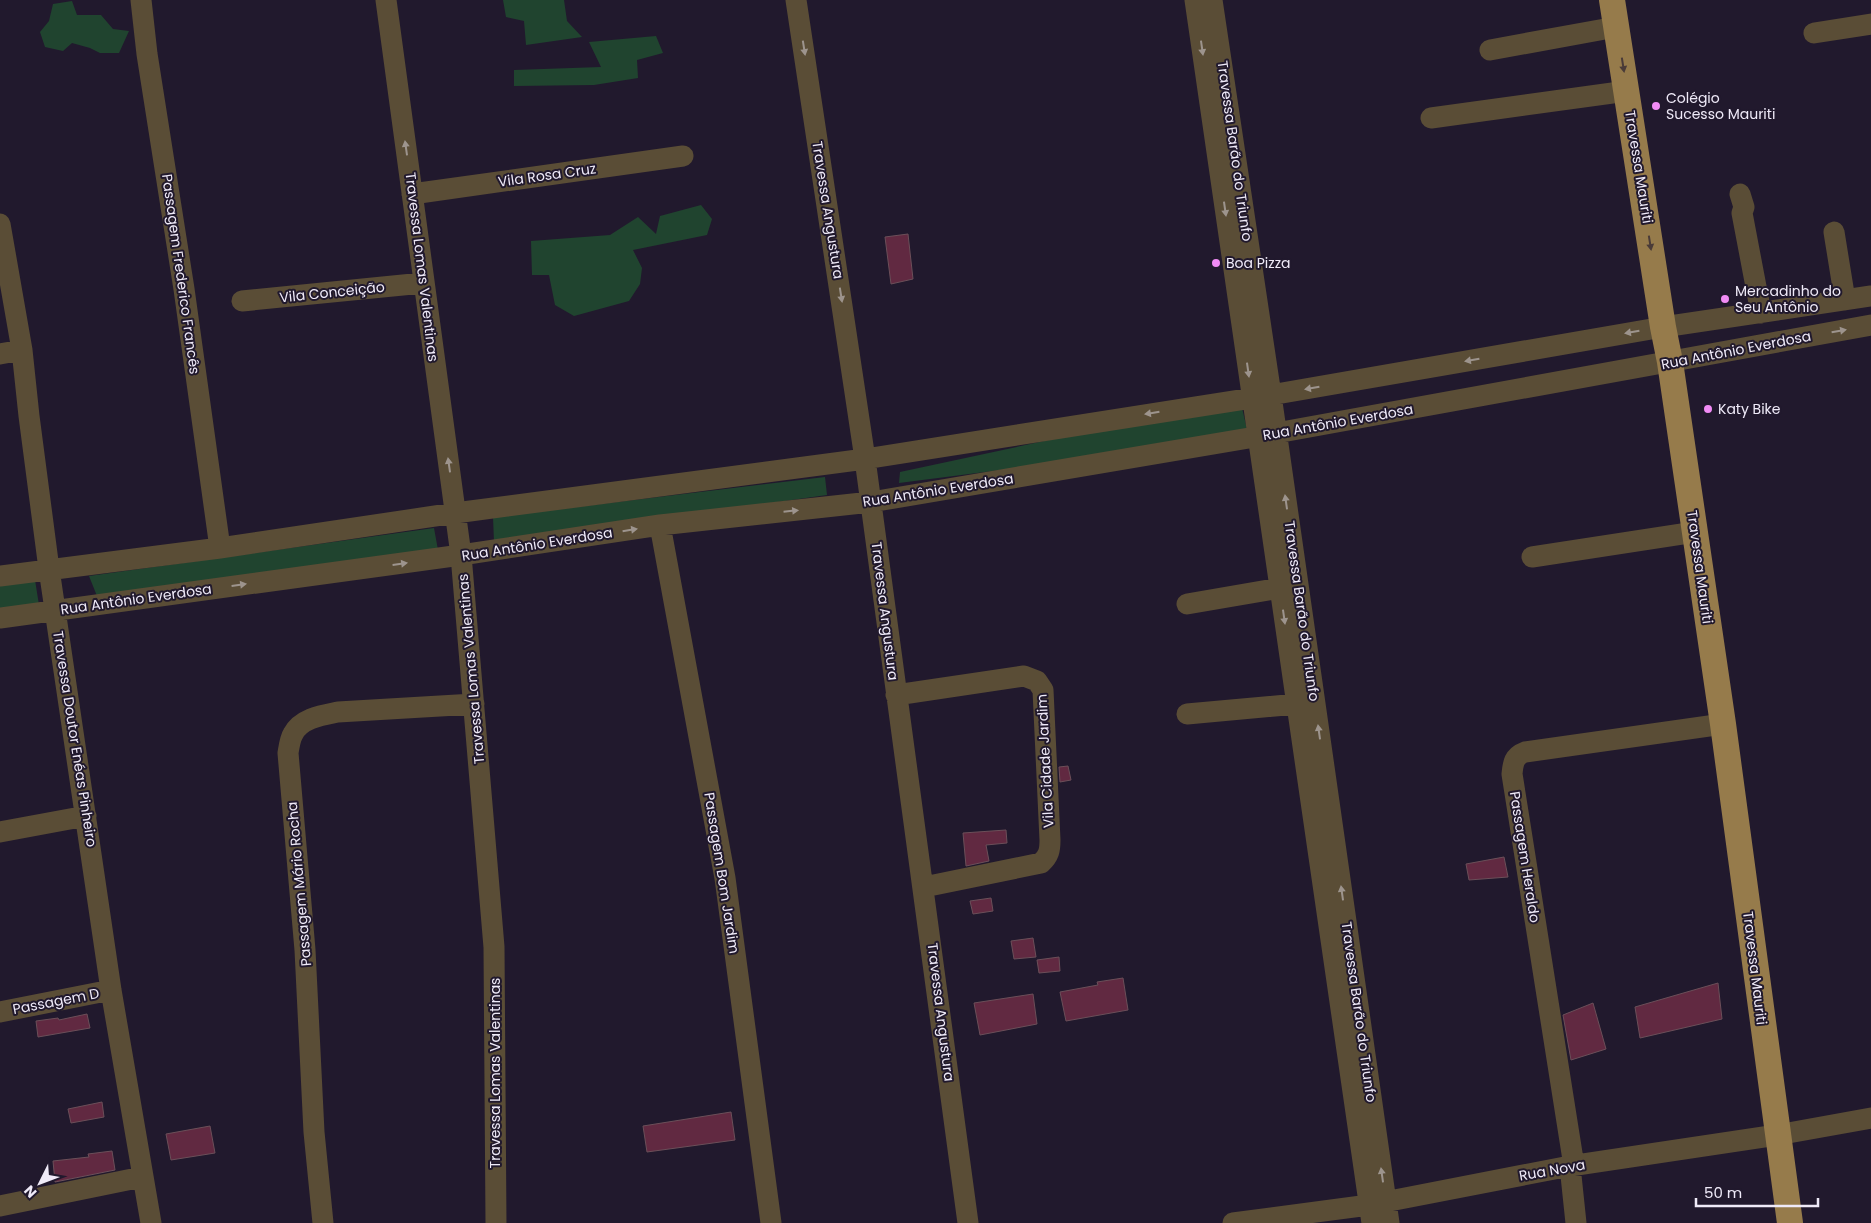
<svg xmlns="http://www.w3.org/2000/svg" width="1871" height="1223" font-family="Poppins,sans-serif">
  <rect width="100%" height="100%" fill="#21192d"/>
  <!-- green -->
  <path fill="#20442f" d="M503 0H564L567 21 582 37 526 45 524 21 506 17Z
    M72 1 77 15H101L113 29 129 31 119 53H100L90 48 72 43 63 51 45 47 40 32 49 21 53 4Z
    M656 36 663 53 637 60 638 78 594 85 514 86V70L601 67 589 42Z
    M701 205 712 219 707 235 633 250 642 268 640 284 629 301 574 316 555 305 549 275H532L531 241 610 235 638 217 656 234 660 216Z
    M1240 399 1249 438 899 483 900 472Z
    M825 477 827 495 494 542 493 517Z
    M434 528 438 550 97 596 89 576Z
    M35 580 39 605 0 611V585Z"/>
  <!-- building -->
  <path fill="#612941" stroke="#6b4f59" d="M908 234 913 279 891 284 885 237Z
    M1068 766 1071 780 1060 782 1059 767Z
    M1006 830 1007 843 986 845 989 861 966 866 963 833Z
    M1504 857 1508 877 1469 880 1466 864Z
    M991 898 993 911 973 914 970 901Z
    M1033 938 1036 957 1014 959 1011 941Z
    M1059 957 1060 971 1039 973 1037 960Z
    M1123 978 1128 1010 1066 1021 1060 992 1098 985 1097 982Z
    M1718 983 1722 1019 1640 1038 1635 1007Z
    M1033 994 1037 1024 980 1035 974 1003Z
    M1593 1003 1606 1049 1571 1060 1563 1015Z
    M87 1014 90 1028 38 1037 36 1021 58 1018 59 1020Z
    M102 1102 104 1117 71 1123 68 1109Z
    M731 1112 735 1140 647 1152 643 1126Z
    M210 1126 215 1153 171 1160 166 1134Z
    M112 1151 115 1170 55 1182 53 1161 89 1157 88 1154Z"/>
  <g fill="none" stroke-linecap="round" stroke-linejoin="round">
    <!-- minor -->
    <path stroke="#5a4d36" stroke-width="21" d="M141 0 147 54 184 289 220 548
      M386 0 461 555 494 947 496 1223
      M796 0 865 459 968 1223
      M1195 0 1372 1223
      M1212 0 1271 395 1389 1223
      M1814 33 1871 24
      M1490 50 1616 27
      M1431 118 1627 91
      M412 194 683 156
      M1740 194 1744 207 1742 213 1761 313
      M0 224 22 350 29 416 49 569 111 990 151 1223
      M1834 232 1845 300
      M242 301 423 283
      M0 354 22 350
      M660 525 725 878 771 1223
      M1532 557 1695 532
      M0 576 220 548 455 513 865 459 1271 395 1663 327 1871 296
      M1187 604 1280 588
      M0 618 461 555 660 525 871 502 1249 438 1871 325
      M896 695 1024 676 1037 681 1043 690 1050 840C1050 850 1049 856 1041 863L924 887
      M1187 714 1297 704
      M0 832 86 816
      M0 1012 111 990
      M1570 1166 1576 1223
      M1574 1166 1512 774C1513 763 1514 756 1525 752L1723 724
      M0 1206 142 1177
      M323 1223 314 1132 305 950 288 753C289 747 290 739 293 734 301 718 323 715 338 712L474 704
      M1233 1223 1369 1205 1570 1166 1777 1135 1871 1118"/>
    <!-- major -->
    <path stroke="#967b4b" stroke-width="26" d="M1612 0 1663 327 1670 362 1723 724 1790 1223"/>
  </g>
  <!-- one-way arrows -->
  <defs><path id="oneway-solid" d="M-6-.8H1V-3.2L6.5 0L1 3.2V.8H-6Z" transform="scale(1.25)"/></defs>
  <g fill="#9d948d">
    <use href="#oneway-solid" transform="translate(804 48) rotate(81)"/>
    <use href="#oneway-solid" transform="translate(1202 48) rotate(82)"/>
    <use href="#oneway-solid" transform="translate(406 148) rotate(-98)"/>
    <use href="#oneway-solid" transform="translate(1225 209) rotate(82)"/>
    <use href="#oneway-solid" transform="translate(841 295) rotate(81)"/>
    <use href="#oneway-solid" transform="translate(1839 331) rotate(-10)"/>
    <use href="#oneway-solid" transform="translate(1632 332) rotate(170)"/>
    <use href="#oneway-solid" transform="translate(1472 360) rotate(170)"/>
    <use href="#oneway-solid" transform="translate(1248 370) rotate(82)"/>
    <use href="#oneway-solid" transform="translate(1312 388) rotate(170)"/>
    <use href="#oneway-solid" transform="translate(1152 413) rotate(171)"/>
    <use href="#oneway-solid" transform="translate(449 465) rotate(-98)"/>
    <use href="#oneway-solid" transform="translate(1286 502) rotate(-98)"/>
    <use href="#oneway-solid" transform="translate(791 511) rotate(-6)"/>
    <use href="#oneway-solid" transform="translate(630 530) rotate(-9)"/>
    <use href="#oneway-solid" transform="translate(400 564) rotate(-8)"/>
    <use href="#oneway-solid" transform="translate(239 585) rotate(-8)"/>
    <use href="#oneway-solid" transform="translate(1284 617) rotate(82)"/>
    <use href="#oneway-solid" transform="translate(1319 732) rotate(-98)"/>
    <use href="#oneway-solid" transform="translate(1342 893) rotate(-98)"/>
    <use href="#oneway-solid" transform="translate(1382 1175) rotate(-98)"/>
  </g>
  <g fill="#4a3b38">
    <use href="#oneway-solid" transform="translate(1623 65) rotate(81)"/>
    <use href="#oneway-solid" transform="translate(1650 243) rotate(81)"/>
  </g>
  <!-- markers -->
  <g fill="#f18bf5" stroke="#21192d" stroke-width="2">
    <circle cx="1656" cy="106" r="5"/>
    <circle cx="1216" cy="263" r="5"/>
    <circle cx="1725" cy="299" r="5"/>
    <circle cx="1708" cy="409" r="5"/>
  </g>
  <g text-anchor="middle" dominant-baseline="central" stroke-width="4" stroke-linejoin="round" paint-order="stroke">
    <!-- poi labels -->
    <g font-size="14" fill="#efeaf8" stroke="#21192d" text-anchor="start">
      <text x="1666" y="98">Colégio<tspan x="1666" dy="16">Sucesso Mauriti</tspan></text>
      <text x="1226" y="263">Boa Pizza</text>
      <text x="1735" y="291">Mercadinho do<tspan x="1735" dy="16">Seu Antônio</tspan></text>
      <text x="1718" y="409">Katy Bike</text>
    </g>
    <!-- street labels -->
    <g font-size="14" fill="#efeaf8" stroke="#21192d">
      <text transform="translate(1235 151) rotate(82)">Travessa Barão do Triunfo</text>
      <text transform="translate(1639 167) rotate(81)">Travessa Mauriti</text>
      <text transform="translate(547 175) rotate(-8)">Vila Rosa Cruz</text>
      <text transform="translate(828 210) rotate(81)">Travessa Angustura</text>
      <text transform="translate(422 267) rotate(83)">Travessa Lomas Valentinas</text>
      <text transform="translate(181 274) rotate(82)">Passagem Frederico Francês</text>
      <text transform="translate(332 292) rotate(-6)">Vila Conceição</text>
      <text transform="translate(1736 350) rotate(-11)">Rua Antônio Everdosa</text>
      <text transform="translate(1338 422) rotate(-10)">Rua Antônio Everdosa</text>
      <text transform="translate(938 490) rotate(-9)">Rua Antônio Everdosa</text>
      <text transform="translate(537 544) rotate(-9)">Rua Antônio Everdosa</text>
      <text transform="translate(1700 567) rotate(82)">Travessa Mauriti</text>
      <text transform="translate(136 599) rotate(-8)">Rua Antônio Everdosa</text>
      <text transform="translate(885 611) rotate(83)">Travessa Angustura</text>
      <text transform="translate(1302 611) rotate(82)">Travessa Barão do Triunfo</text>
      <text transform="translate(471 669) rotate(-95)">Travessa Lomas Valentinas</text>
      <text transform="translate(75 739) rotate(81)">Travessa Doutor Enéas Pinheiro</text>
      <text transform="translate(1045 761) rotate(-93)">Vila Cidade Jardim</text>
      <text transform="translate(1525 857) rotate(81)">Passagem Heraldo</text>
      <text transform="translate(722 873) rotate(81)">Passagem Bom Jardim</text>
      <text transform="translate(299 884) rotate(-95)">Passagem Mário Rocha</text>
      <text transform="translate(1755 968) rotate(83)">Travessa Mauriti</text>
      <text transform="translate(56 1001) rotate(-11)">Passagem D</text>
      <text transform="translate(941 1012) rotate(83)">Travessa Angustura</text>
      <text transform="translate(1359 1012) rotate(82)">Travessa Barão do Triunfo</text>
      <text transform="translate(495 1073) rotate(-90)">Travessa Lomas Valentinas</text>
      <text transform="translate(1552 1170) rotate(-10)">Rua Nova</text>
    </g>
  </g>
  <!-- north arrow -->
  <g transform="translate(40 1183) rotate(228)" stroke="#21192d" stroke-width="4" paint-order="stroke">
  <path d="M0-4L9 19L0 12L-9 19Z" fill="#efeaf8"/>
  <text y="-8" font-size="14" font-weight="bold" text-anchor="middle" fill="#efeaf8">N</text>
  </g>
  <!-- scale -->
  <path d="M1696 1198v8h122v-8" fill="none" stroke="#efeaf8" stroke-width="2.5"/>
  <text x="1704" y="1198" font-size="15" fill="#efeaf8" stroke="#21192d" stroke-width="4" paint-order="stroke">50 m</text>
</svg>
